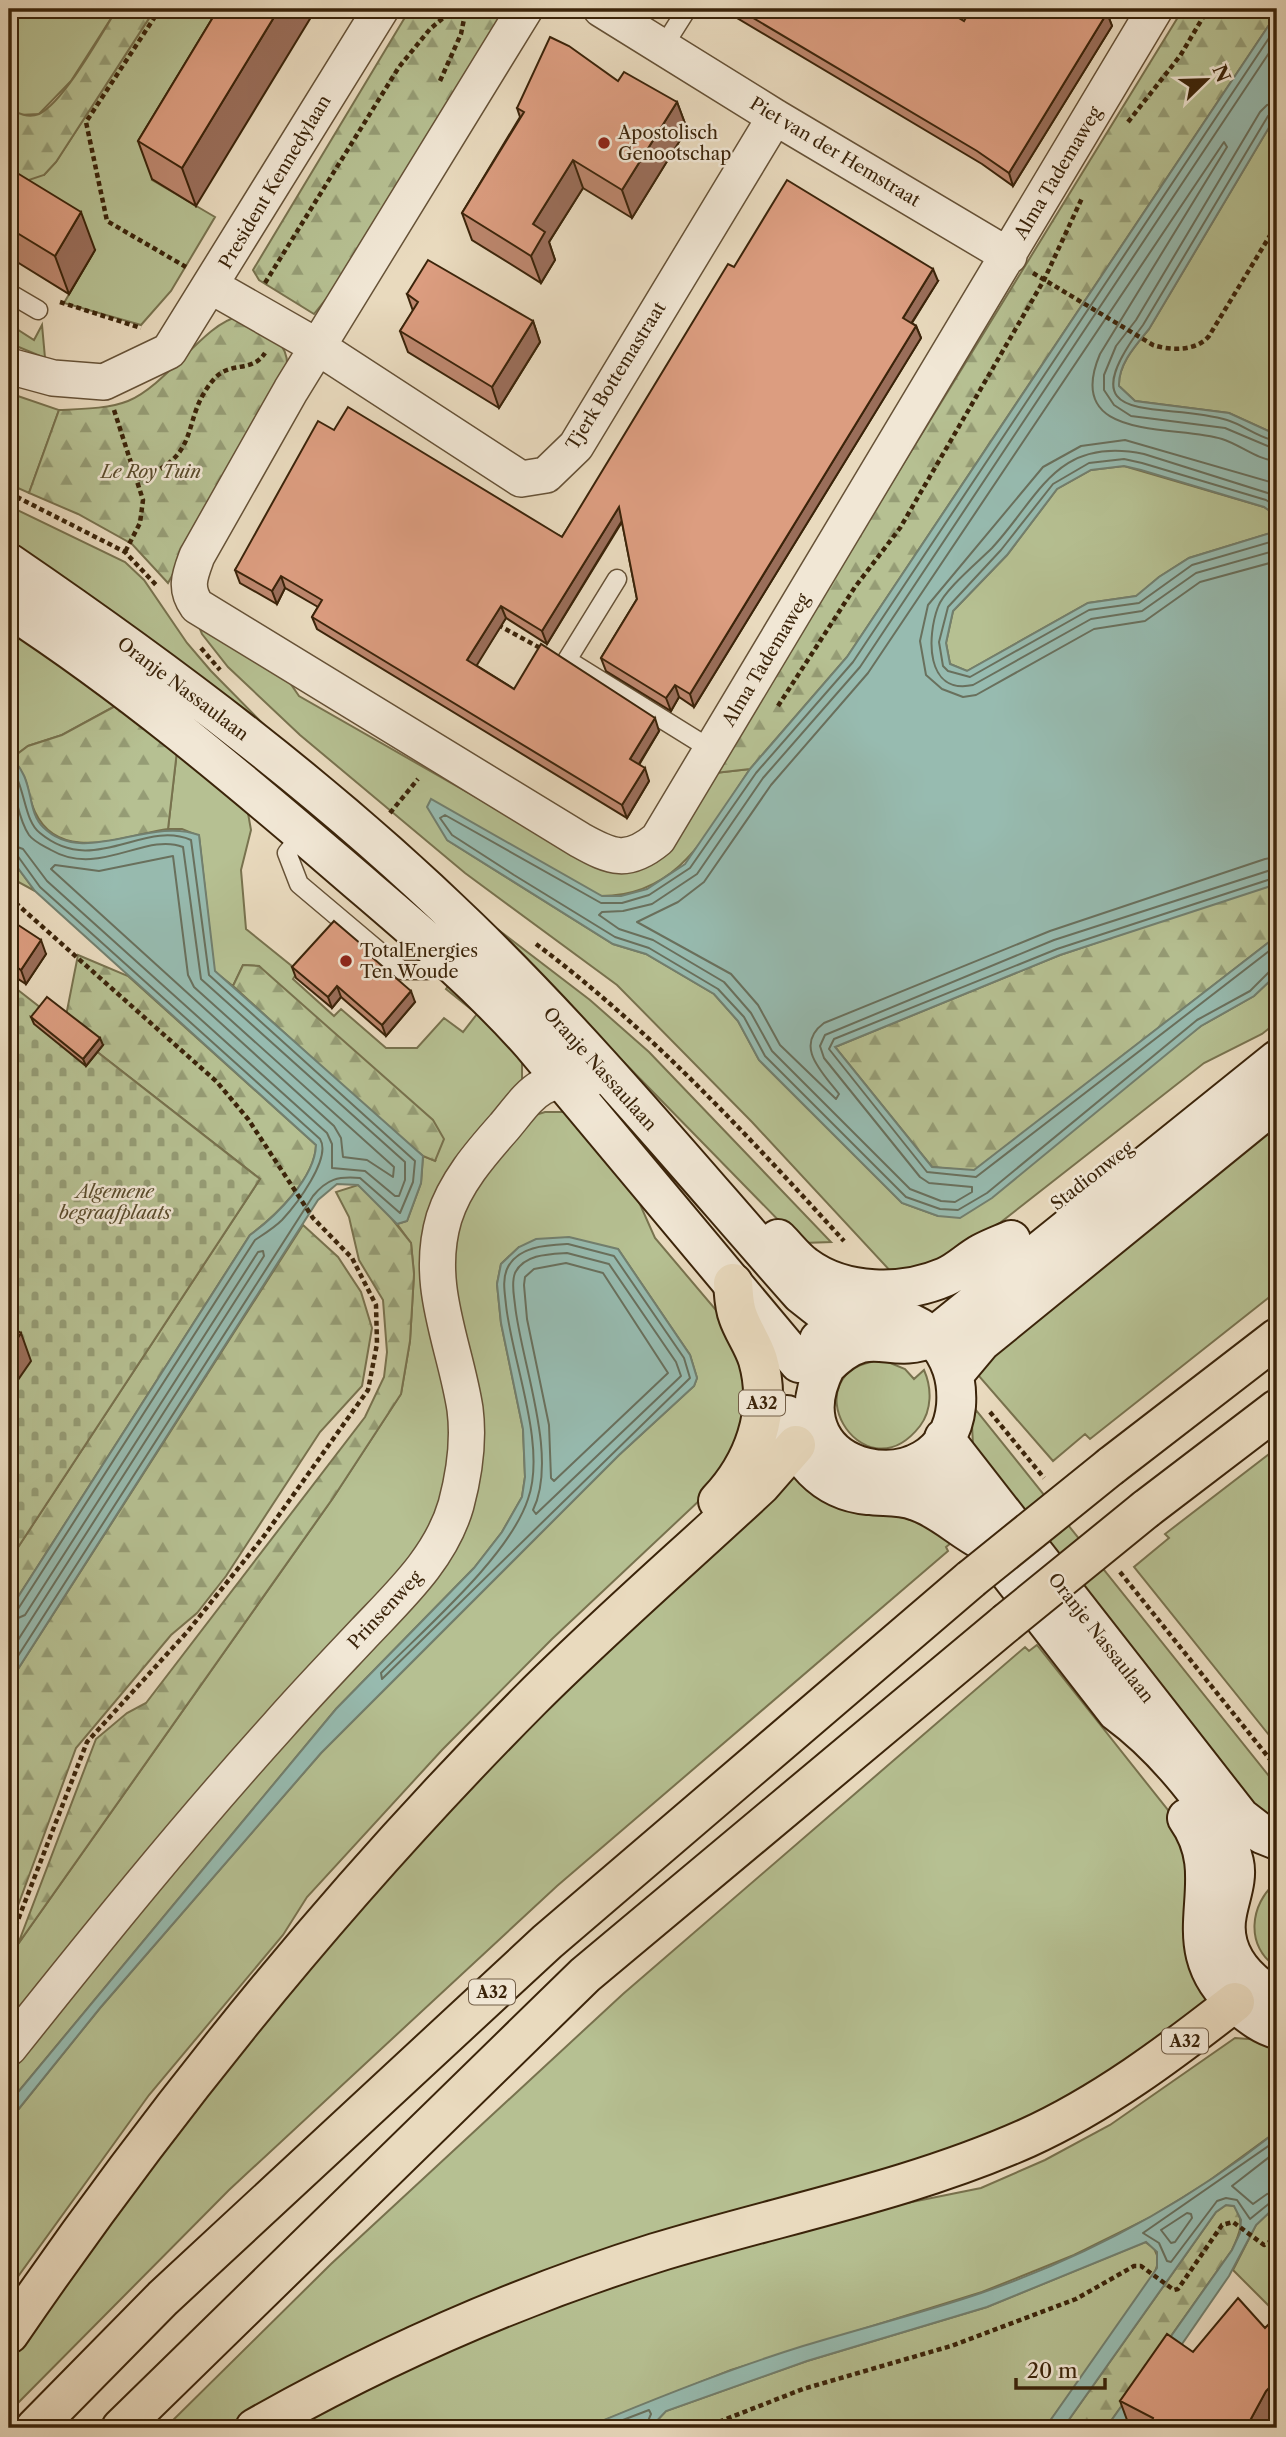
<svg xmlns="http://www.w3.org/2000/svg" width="1286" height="2437" font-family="'Libre Caslon Text',serif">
  <defs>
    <pattern id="forest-firs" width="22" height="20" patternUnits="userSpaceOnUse" patternTransform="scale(1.75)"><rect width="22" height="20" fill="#b6c092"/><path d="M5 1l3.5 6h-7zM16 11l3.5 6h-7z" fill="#959c75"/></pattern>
    <pattern id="cemetery-stones" width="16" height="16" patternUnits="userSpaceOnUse" patternTransform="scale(1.75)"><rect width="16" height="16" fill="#b6c092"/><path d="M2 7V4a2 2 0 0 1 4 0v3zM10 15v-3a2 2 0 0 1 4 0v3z" fill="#959c75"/></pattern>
  </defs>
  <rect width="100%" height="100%" fill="#e9dabe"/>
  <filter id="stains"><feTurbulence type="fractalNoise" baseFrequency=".00286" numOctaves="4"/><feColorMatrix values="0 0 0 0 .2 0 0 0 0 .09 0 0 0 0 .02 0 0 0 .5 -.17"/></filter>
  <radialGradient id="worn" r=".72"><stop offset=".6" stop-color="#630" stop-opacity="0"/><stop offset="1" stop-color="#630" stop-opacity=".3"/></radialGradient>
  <!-- green -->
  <path fill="#b6c092" stroke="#78724e" stroke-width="2" d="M9 9H117L71 81 39 114 19 115 9 108Z
    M155 9H255L152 180 215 217 171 291 141 325 64 303 95 250 9 170 44 175 56 162Z
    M1277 114V435L1229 413 1135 401 1119 386C1118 364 1136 345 1149 329Z
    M9 324 34 340 42 325 45 358 9 343Z
    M9 393 59 410 29 493 9 484Z
    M1124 466 1264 507 1277 515V531L1189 558 1159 577 1137 596 1088 603 967 671 950 664 946 643 953 611 1007 555 1057 489 1091 470Z
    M9 506 125 562 144 580 187 643 211 671 286 747 9 547Z
    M192 610 288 680 299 696 593 864 611 869 706 774 750 769C710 827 682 896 601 896L447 840 613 944 646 954 714 994 738 1021 759 1060 902 1203 938 1216 1201 1026 1254 996 1277 974V1022L1262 1034 1204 1063 955 1258 895 1276 752 1122 617 985 465 873 300 735 228 667 202 634Z
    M9 618 119 704 62 735 28 746 12 758 9 756Z
    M178 742 246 802 251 830 241 870 246 929 298 971 293 979 334 1016 341 1009 386 1048H417L444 1018 463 1032 477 1014 446 989 451 982 522 1061V1080L451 1177 447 1380 452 1465 430 1539 9 2026V1957L333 1498 401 1394 410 1341 414 1274 411 1243 397 1224 407 1221 421 1183 423 1156 436 1161 259 966 243 965 233 986 214 971 199 836 182 829H168Z
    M9 856 35 891 9 877Z
    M483 918 590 1000 649 1052 831 1242 803 1243 787 1229Z
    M545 1112H568L626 1173 655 1238 732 1329 752 1404 718 1483 552 1639 442 1750 307 1897 283 1935 149 2095 9 2289V2121L100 2008 321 1753 619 1455 694 1386 697 1378 690 1355 618 1249 519 1247 501 1264 497 1284 501 1323 523 1429 525 1477 522 1497 502 1532 474 1568 336 1709 9 2103V2066L161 1878 457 1528 448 1299 461 1208 529 1117Z
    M1277 1114V1291L1090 1439 1085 1434 1053 1461 978 1375 991 1353Z
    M883 1360 905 1369 914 1379 924 1370C932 1388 932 1410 920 1426 862 1500 786 1369 883 1360Z
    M976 1410 1277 1786V1820L1261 1811 1246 1796 973 1445 972 1425Z
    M1277 1448V1636L1270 1642 1277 1651V1745L1134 1567 1169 1538 1165 1534Z
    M792 1470 885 1512 926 1524 951 1543 946 1547 948 1551 557 1886 229 2190 9 2412V2350L98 2223 452 1798Z
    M1037 1645 1183 1829 1215 2004 1028 2124 300 2390 230 2428H165L331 2264 623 1994 1025 1647 1029 1651Z
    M1277 1882V1967C1245 1948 1249 1903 1277 1882Z
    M1235 2038 1277 2041V2131L1206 2183 1151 2217 1074 2255 982 2292 731 2370 585 2428H284L550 2302 882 2208 981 2188 1045 2160 1110 2125Z
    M1277 2205V2314L1233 2270 1256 2225Z
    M1145 2242 1154 2248 1159 2260 1152 2280 1045 2428H650L666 2411 807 2361 987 2307Z"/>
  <!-- forest -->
  <path fill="url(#forest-firs)" stroke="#78724e" stroke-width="2" d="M117 9H155L56 162 44 175 26 181 9 170V108C17 114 29 118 39 114 64 102 102 33 117 9Z
    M410 9H506L338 284 314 314 259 280 253 270Z
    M1183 9H1277V13L847 657 750 769 706 774 792 645Z
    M238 317C261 330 290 338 287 369L168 583 132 544 78 514 29 493 59 410C80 409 108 409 128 401 166 386 206 322 238 317Z
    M119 704 178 742 168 829C125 835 60 865 35 812 25 790 32 782 12 758L28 746 62 735Z
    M1274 883 1277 884V936L974 1171 932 1167 835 1047 1060 955Z
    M78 955 128 976 316 1145C315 1178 276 1216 250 1235L9 1611V1561L260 1179 64 1026Z
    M243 965 259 966 433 1120 444 1139 435 1161 423 1156 378 1118 233 986Z
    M358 1185 379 1203 411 1243 414 1274 410 1341 401 1394 333 1498 18 1944 96 1739 127 1713 146 1703 365 1417 384 1377 387 1352 383 1300 359 1260 349 1217 336 1192Z
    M303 1225 338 1257 361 1292 372 1328 362 1386 320 1432 226 1576 197 1613 171 1635 76 1748 9 1930V1683Z
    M1226 2205 1234 2206C1246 2221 1239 2235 1232 2250L1106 2428H1063L1216 2212Z"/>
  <!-- cemetery -->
  <path fill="url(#cemetery-stones)" stroke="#78724e" stroke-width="2" d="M9 983 260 1179 9 1561Z"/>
  <!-- water -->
  <path fill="#97bbb0" stroke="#727f6e" stroke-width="2" d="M1277 13V114L1149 329C1136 345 1118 364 1119 386L1135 401 1229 413 1277 435V516L1264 507 1141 470 1124 466 1091 470 1057 489 1007 555 953 611 946 643 950 664 967 671 1088 603 1136 596 1159 577 1189 558 1277 531V884L1060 955 835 1047 932 1167 974 1170 1277 936V974L1254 996 1201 1026 992 1198 960 1218 938 1216 902 1203 759 1060 738 1021 714 994 646 954 613 944 447 840 427 807 431 799 602 896H621L647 889 685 864 750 769 847 657Z
    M9 756C36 778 25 809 43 827 84 868 148 816 199 835L215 971 423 1156 421 1183 407 1221 397 1224 358 1185 337 1184 318 1200 9 1683V1611L250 1235C276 1216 315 1178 316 1145L35 891 9 856Z
    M569 1237 618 1249 690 1355 697 1378 694 1386 619 1455 321 1753 100 2008 9 2121V2103L336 1709 474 1568 502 1532 522 1497 525 1477 523 1429 501 1323 497 1284 501 1264 519 1247 536 1239Z
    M1277 2131V2205L1256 2225 1229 2276 1124 2428H1106L1232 2250 1240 2233 1241 2220 1234 2206 1226 2205 1216 2212 1063 2428H1045L1157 2268V2252L1146 2242 987 2307 807 2361 666 2411 650 2428H585C656 2398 729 2369 803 2346 862 2328 922 2313 981 2293 1088 2256 1188 2202 1277 2131Z"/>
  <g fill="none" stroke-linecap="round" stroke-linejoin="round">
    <!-- shore -->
    <path stroke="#69705d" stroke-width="2" d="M1277 26 853 662 756 773 690 868 649 895 622 903H601L445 815 440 818 452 835 514 875 615 937 649 948 718 989 744 1017 765 1056 906 1197 940 1209 958 1210 987 1193 1197 1020 1250 991 1270 971 1277 970
      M1277 41 860 667 763 778 697 874 652 904 623 911 602 912 599 915 619 929 653 940 724 982 751 1013 772 1051 910 1189 941 1201 955 1202 972 1192V1187L929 1183 920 1177 824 1058 820 1046 825 1035 1054 940 1277 868
      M1277 103 1267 105 1260 112 1136 320 1116 346 1104 375V390L1114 405 1131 416 1225 428 1277 450
      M1277 112 1268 116 1143 325C1063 431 1162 400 1227 420 1244 425 1260 439 1277 441
      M1277 461C1257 460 1241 445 1222 439 1176 424 1062 443 1100 354L1227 147 1224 142 868 673 771 785 704 882 678 902 637 922 731 974 758 1005 780 1045 836 1099 839 1094C823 1073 793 1046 824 1023L1050 931 1265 859 1277 857
      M1277 484 1125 440 1081 446 1043 467 928 605 920 641 926 675 942 689 963 697 976 695 1094 629 1145 621 1200 582 1277 561
      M1277 496 1144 454C1056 436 1040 496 992 548 978 562 944 590 938 607 927 636 925 695 973 685L1091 619 1142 611 1196 573 1277 550
      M1277 507 1266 500 1142 463 1124 459 1089 463 1053 484 1001 550 948 607 939 642 943 666 948 671 970 677 1089 610 1139 603 1192 565 1277 540
      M9 765C26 785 23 820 40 833 94 878 143 819 191 840L209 975 415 1161 413 1182 400 1213 360 1178C338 1176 327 1179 313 1196L9 1670
      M9 779C18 797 17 817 29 835 34 842 44 846 51 850 99 878 145 832 183 847L201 979 405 1162V1180L399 1196H395L365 1171 332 1168V1144L327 1133 47 881 23 849 9 844
      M9 853 17 855 40 887 320 1139C332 1158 296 1205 282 1220 274 1228 264 1234 255 1240L18 1609 9 1613
      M173 856 188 975 194 987 394 1167 393 1177 367 1160 343 1157 341 1138 334 1126 51 869 55 865 99 871Z
      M1277 877 1057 949 834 1039 829 1049 927 1172 976 1177 1277 945
      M568 1244 614 1256 684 1358 690 1378 382 1679 381 1673C424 1629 509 1557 528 1499 547 1446 512 1361 506 1305 505 1294 502 1280 507 1269 517 1246 547 1245 568 1244Z
      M567 1253 609 1264 676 1362 681 1376 536 1514 533 1510C559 1457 521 1362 515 1305 514 1295 511 1283 515 1273 524 1254 550 1254 567 1253Z
      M566 1263 603 1273 668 1373 554 1481 551 1478 549 1425 527 1319 524 1285 525 1277 534 1269Z
      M9 1622 25 1615 258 1252 263 1251 264 1256 9 1654
      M1277 2140 1143 2233 1159 2243 1167 2261 1171 2262 1217 2201 1226 2198 1237 2200 1250 2219 1271 2202 1277 2201
      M1277 2151 1232 2186 1253 2204 1267 2194 1277 2192
      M1187 2213 1191 2214 1192 2218 1175 2242 1171 2243 1161 2230Z
      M602 2428 649 2410 651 2414 645 2428"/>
    <defs>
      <path id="lane" d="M663 47 687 9
        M9 293 38 310
        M617 579 567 660 712 750
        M304 832 287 853 299 884 401 970H427L442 956"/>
      <path id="street" d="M525 9 291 390 197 556C190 575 184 588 197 606L580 840C612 858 628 864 658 839L1155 9
        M601 9 775 117 1009 256
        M211 286 318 347 521 479 546 475 576 446 775 117
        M9 366 53 378 104 382 169 351 381 9
        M9 2048C96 1939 184 1830 278 1726 306 1694 336 1663 365 1632 401 1594 441 1557 456 1505 464 1475 469 1440 465 1409 455 1344 424 1285 444 1218 455 1183 480 1154 504 1127 533 1092 539 1077 588 1081"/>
      <path id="secondary" d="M9 563C170 673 328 792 468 928 587 1043 692 1171 801 1294L839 1324
        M9 608C126 684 233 774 339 865 405 922 475 979 533 1045L799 1363
        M778 1239C787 1248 795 1259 805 1266 844 1295 903 1295 945 1277 959 1271 969 1260 982 1253 991 1248 1002 1244 1011 1240
        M818 1355 826 1366C873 1319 887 1358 933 1337 898 1309 852 1306 819 1340
        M826 1366C769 1478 946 1511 956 1406 958 1379 951 1357 933 1337L1277 1060
        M955 1373 981 1342 1277 1101
        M787 1415C794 1458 824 1491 868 1495 884 1497 900 1495 916 1501 941 1509 961 1530 985 1542
        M944 1438 1240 1817 1262 1834 1277 1840
        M912 1465 935 1478 968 1505 985 1542 1117 1712C1158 1742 1222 1811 1234 1862 1238 1879 1230 1897 1227 1914 1219 1954 1246 1981 1277 1999
        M1187 1818C1234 1884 1166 1944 1240 2007 1251 2016 1264 2026 1277 2029"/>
      <path id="highway" d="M1111 1466 1277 1338
        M718 1501C753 1464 773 1412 758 1360 753 1344 743 1331 738 1316 734 1306 734 1293 733 1283
        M1146 1509 1277 1409
        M9 2334C164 2108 338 1893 531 1699 605 1625 685 1556 761 1485L796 1445
        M35 2428 163 2298 547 1942 971 1579
        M121 2428 585 1975 1006 1623
        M255 2428C382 2356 515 2297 655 2253 779 2215 908 2191 1027 2138 1102 2104 1170 2053 1235 2002"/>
    </defs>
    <!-- lane casing -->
    <use href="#lane" stroke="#665237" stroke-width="21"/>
    <!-- street casing -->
    <use href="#street" stroke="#665237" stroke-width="38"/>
    <!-- secondary casing -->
    <use href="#secondary" stroke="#3b240a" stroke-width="42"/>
    <!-- highway casing -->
    <use href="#highway" stroke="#3b240a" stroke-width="42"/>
    <!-- path -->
    <path stroke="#3b240a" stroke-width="4.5" stroke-dasharray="5 3.5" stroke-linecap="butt" d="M160 9 86 122 107 221 186 267
      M440 81 461 34 466 9
      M1128 122 1180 56 1208 9
      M1033 273 1153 345C1171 351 1197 351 1209 336L1277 224
      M265 283 399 67 430 29 454 9
      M60 302 141 328
      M114 410 143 500 140 523 125 552
      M137 479C206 456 178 419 215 378 231 361 252 373 265 353
      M9 493 125 552 157 586
      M498 625 542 649
      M201 648 220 670
      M778 706 855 587 900 528 1044 280 1082 198
      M390 813 418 779
      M9 897 217 1082 248 1119 313 1218 352 1258 376 1305 377 1344 368 1390 264 1536 188 1631 87 1742 9 1943
      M536 944C650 1029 748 1136 844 1241
      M990 1412 1044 1478
      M1120 1572 1277 1768
      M703 2428 803 2389 951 2346 1076 2299 1134 2266H1141L1174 2290 1178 2289 1222 2225 1233 2222 1264 2245 1277 2238"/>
    <!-- lane -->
    <use href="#lane" stroke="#f1e7d5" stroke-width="18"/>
    <!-- street -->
    <use href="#street" stroke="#f1e7d5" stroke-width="35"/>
    <!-- secondary -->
    <use href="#secondary" stroke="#f1e7d5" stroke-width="38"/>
    <!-- highway -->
    <use href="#highway" stroke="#e9dabe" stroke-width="38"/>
    <defs>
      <path id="highway-bridge" d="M971 1579 1111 1466
        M1006 1623 1146 1509"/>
    </defs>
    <!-- highway-bridge casing -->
    <use href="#highway-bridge" stroke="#3b240a" stroke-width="42" stroke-linecap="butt"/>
    <!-- highway-bridge -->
    <use href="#highway-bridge" stroke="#e9dabe" stroke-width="38"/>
  </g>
  <!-- wall -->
  <path fill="#bd876e" stroke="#3b240a" stroke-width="2" d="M218 9 196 206 152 179 138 141Z
    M726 9H944L964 21 1107 13 1112 26 1013 186 982 164 727 12Z
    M618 81 677 102 687 129 632 218 583 188 549 242 555 260 541 283 472 240 462 213 520 117 517 108Z
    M9 168 95 250 69 294 9 257Z
    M734 267 938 281 912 323 916 326 921 338 694 707 679 697 671 711 606 671 601 658 637 599 622 522 547 644 506 618 476 665 514 689 659 731 639 765 649 781 627 818 317 629 312 617 318 607 285 588 277 604 240 583 235 570 334 430 562 537Z
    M407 294 533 321 540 342 499 408 408 352 400 331 413 311Z
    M9 919 46 954 26 984 9 973Z
    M371 956 415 1002 386 1036 341 997 332 1008 296 978 292 967Z
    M31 1017 103 1045 86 1066 34 1024Z
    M1265 2328 1277 2332V2418L1271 2428H1130L1120 2401 1193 2352Z"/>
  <!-- shaded-wall -->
  <path fill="#9a6e5a" stroke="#3b240a" stroke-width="2" d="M279 9H316L196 206 182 168Z
    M1107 13 1112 26 1013 186 1009 173Z
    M677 102 687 129 632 218 622 190Z
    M573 160 583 188 549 242 555 260 541 283 531 256 533 224Z
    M81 212 95 250 69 294 55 256Z
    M933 269 938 281 907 330 903 318Z
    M533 321 540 342 499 408 492 387Z
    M916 326 921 338 694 707 690 694Z
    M619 507 623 519 547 644 542 631Z
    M281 576 285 588 277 604 272 591Z
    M501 606 506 618 472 673 467 660Z
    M675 685 679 697 671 711 666 698Z
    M655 718 659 731 634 772 630 759Z
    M645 768 649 781 627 818 622 805Z
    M41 940 46 954 26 984 21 970Z
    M337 986 341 997 332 1008 328 997Z
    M411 991 415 1002 386 1036 382 1025Z
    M100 1038 103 1045 86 1066 83 1059Z
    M21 1333 31 1361 13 1387 9 1376V1351Z
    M1277 2380V2418L1271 2428H1246L1266 2391Z"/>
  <!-- building -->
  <path fill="#dc9d80" stroke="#3b240a" stroke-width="2" d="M218 9H279L182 168 138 141Z
    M738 9H944L964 21 971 9H1101L1107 13 1009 173 977 151Z
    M550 37 569 46 618 81 624 72 677 102 622 190 573 160 533 224 545 232 531 256 462 213 524 112 517 108Z
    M9 168 81 212 55 256 9 228Z
    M787 180 933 269 903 318 916 326 690 694 675 685 666 698 601 658 637 599 619 507 542 631 501 606 467 660 514 689 541 644 655 718 630 759 645 768 622 805 312 617 322 600 281 576 272 591 235 570 318 421 334 430 348 407 562 537 728 264 734 267Z
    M428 260 533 321 492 387 400 331 418 302 407 294Z
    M9 919 41 940 21 970 9 962Z
    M334 921 368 950 366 952 411 991 382 1025 337 986 328 997 292 967Z
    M47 997 100 1038 83 1059 31 1017Z
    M9 1325 21 1333 9 1351Z
    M1238 2298 1265 2328 1270 2323 1277 2332V2380L1266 2391 1246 2428H1149L1153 2418 1120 2401 1167 2334 1193 2352Z"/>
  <!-- markers -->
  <g fill="#8f2418" stroke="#f1e7d5" stroke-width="2.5">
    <circle cx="604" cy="143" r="7"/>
    <circle cx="346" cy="961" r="7"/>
  </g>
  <g text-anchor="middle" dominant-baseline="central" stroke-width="5" stroke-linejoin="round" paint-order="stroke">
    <!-- shield labels -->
    <g fill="#f1e7d5" stroke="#725e47" stroke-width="2">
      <rect x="739" y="1390.5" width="46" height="25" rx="5"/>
      <rect x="469" y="1979.5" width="46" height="25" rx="5"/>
      <rect x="1162" y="2028.5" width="46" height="25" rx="5"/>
    </g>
    <g font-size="16" font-weight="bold" fill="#3b240a">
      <text x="762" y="1403">A32</text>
      <text x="492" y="1992">A32</text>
      <text x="1185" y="2041">A32</text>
    </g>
    <!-- poi labels -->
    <g font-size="18" fill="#3b240a" stroke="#f1e7d5" text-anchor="start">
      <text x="618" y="133">Apostolisch<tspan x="618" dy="21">Genootschap</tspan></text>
      <text x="360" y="951">TotalEnergies<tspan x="360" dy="21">Ten Woude</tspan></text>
    </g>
    <!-- street labels -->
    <g font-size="18" fill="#3b240a" stroke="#f1e7d5">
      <text transform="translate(835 152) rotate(31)">Piet van der Hemstraat</text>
      <text transform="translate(1058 173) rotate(-59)">Alma Tademaweg</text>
      <text transform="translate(275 182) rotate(-59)">President Kennedylaan</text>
      <text transform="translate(616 376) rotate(-58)">Tjerk Bottemastraat</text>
      <text transform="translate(766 660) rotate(-59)">Alma Tademaweg</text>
      <text transform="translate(183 689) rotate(37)">Oranje Nassaulaan</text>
      <text transform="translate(600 1069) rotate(48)">Oranje Nassaulaan</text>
      <text transform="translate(1092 1176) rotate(-38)">Stadionweg</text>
      <text transform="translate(385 1610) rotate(-47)">Prinsenweg</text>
      <text transform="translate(1101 1638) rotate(52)">Oranje Nassaulaan</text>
    </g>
    <!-- park labels -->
    <g font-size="18" font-style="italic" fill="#5a4b2c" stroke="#f1e7d5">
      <text x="151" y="472">Le Roy Tuin</text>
      <text x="115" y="1192">Algemene<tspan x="115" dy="21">begraafplaats</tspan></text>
    </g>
  </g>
  <!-- margin -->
  <rect width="1286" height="2437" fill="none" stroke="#e9dabe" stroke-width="35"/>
  <rect x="10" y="10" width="1265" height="2416" fill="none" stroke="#3b240a" stroke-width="3.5"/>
  <rect x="18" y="18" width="1251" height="2402" fill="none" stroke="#3b240a" stroke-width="2"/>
  <!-- north arrow -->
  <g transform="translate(1206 80) rotate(67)" stroke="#f1e7d5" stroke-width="5" paint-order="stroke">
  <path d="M0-5L12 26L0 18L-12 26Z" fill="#3b240a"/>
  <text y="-10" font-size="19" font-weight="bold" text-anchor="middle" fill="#3b240a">N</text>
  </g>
  <!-- scale -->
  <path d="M1016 2378v10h89v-10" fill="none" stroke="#3b240a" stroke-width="3.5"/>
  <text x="1027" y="2378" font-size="21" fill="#3b240a" stroke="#f1e7d5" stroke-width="5" paint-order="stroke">20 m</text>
  <rect width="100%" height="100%" filter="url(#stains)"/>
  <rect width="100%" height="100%" fill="url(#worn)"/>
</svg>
